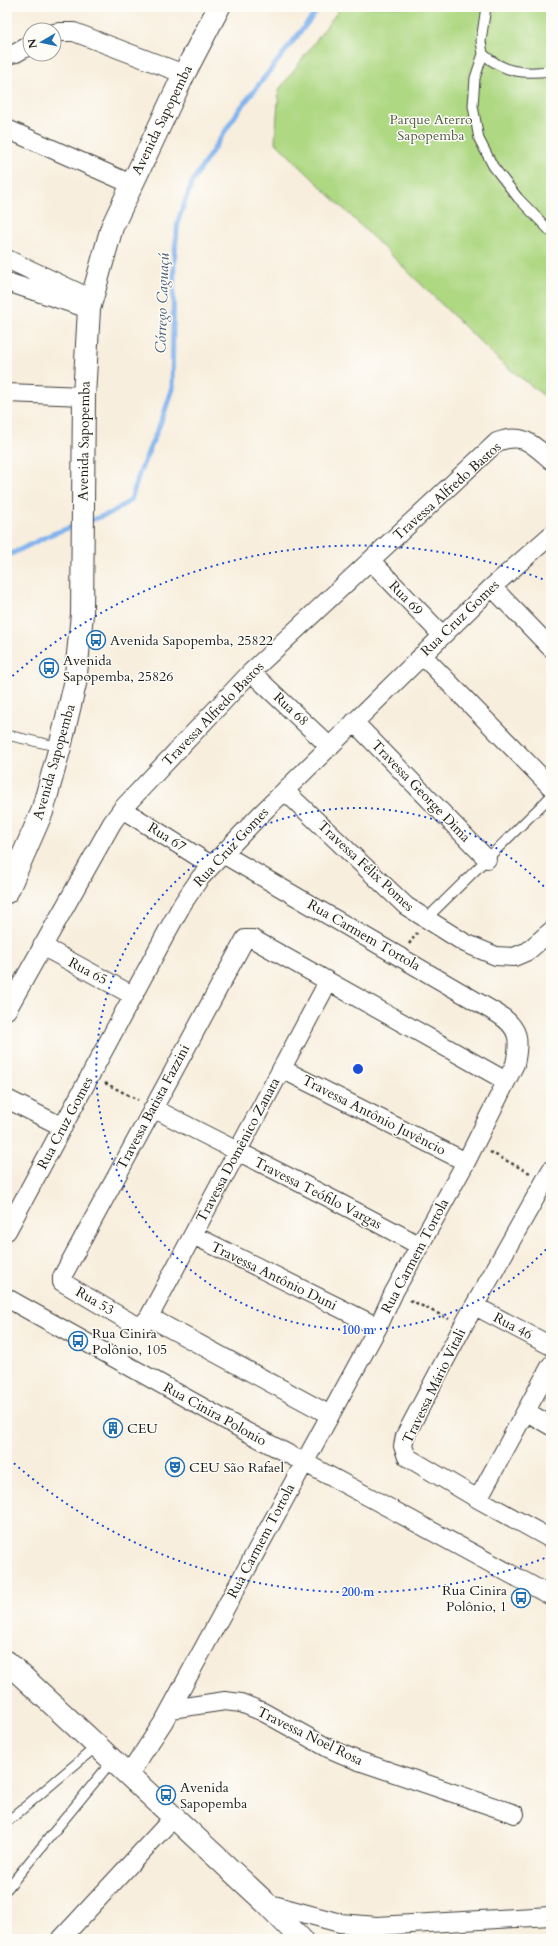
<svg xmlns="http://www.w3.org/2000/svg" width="558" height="1946" font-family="Cardo,serif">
  <rect width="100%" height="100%" fill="#fdfcf7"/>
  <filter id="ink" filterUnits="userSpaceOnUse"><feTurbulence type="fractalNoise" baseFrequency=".025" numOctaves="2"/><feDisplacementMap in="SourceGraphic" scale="8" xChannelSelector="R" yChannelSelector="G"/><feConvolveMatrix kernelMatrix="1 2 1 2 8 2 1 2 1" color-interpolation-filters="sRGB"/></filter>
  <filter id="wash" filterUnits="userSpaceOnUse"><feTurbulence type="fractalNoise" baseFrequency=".012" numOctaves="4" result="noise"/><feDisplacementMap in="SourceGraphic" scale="16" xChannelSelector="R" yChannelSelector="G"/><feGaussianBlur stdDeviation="0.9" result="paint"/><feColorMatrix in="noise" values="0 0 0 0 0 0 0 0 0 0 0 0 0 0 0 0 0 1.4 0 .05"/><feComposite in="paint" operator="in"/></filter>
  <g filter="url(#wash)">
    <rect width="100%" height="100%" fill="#f8eedd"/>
    <!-- green -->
    <path fill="#afd883" stroke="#667a50" d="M341 7H551V401L502 363 275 142 279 90Z"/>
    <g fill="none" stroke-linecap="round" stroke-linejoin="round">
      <!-- stream -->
      <path stroke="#81b3ed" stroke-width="5" d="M89 521 111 513 131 500 139 474 162 419 172 390 174 260 178 221 192 182 239 110 320 7
        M7 556 52 534 77 525"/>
    </g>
  </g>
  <g filter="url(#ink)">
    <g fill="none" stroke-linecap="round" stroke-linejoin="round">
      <defs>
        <path id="service" d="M486 7 481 41 483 54 475 78 473 106 479 139 493 166 518 198 551 232
          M483 54C505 73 523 74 551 71
          M7 735 60 747
          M426 919 551 796
          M7 1822 97 1746
          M7 1889 112 1761"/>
        <path id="minor" d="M54 33 61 32H74L184 74
          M7 55 16 53 30 45
          M7 129 131 184
          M7 259 92 299
          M7 282 89 309
          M7 393 84 396
          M371 561 442 635
          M492 587 551 648
          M422 655 551 787
          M251 672 330 747
          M354 722 487 859
          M285 791 406 906 465 943 496 956 514 957 528 951 551 931
          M122 809 211 865
          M42 946 134 996
          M328 982 149 1317 143 1324 135 1325 62 1282V1277L245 939H253L506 1081
          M7 1010 112 823 122 809 251 672 497 442C523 432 532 444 551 460
          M282 1069 466 1162
          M7 1099 63 1127
          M153 1108C241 1154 332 1197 420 1246
          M551 1170 463 1326 405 1436 403 1446 407 1457 478 1499 551 1539
          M7 1231 168 930 183 903 200 878 260 815 492 587 551 535
          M193 1235 378 1327
          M7 1298 245 1431 371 1498 551 1596
          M475 1306 551 1346
          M149 1317 330 1415
          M527 1412 551 1426
          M478 1499 551 1365
          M171 1709 225 1701 241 1703 263 1712 328 1748 356 1760 515 1814
          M128 1776 164 1721 378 1327 394 1292 466 1162 515 1064C520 1040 520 1028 498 1014L223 854
          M266 1903 340 1923 377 1926 551 1916
          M61 1939 173 1818"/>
        <path id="secondary" d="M7 892 42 812 60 747 75 684 82 614 84 396 89 309 112 227 184 74 219 7
          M7 1662 266 1903 301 1939"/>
      </defs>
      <!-- service casing -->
      <use href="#service" stroke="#3d3c39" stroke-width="11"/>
      <!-- minor casing -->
      <use href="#minor" stroke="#3d3c39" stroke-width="20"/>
      <!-- secondary casing -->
      <use href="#secondary" stroke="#3d3c39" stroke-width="24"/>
      <!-- path -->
      <path stroke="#3d3c39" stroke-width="2.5" stroke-dasharray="3 3" stroke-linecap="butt" d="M409 944 417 933
        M105 1083 138 1100
        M490 1152 530 1173
        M410 1300 449 1319"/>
      <!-- service -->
      <use href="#service" stroke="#fff" stroke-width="9"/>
      <!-- minor -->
      <use href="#minor" stroke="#fff" stroke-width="18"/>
      <!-- secondary -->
      <use href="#secondary" stroke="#fff" stroke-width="22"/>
    </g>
  </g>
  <!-- distance rings -->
  <g fill="none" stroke="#1d4ed8" stroke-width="2" stroke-dasharray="2 4">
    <path d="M550 1245A261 261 0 1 1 550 893"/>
    <path d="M550 1556A523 523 0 0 1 8 1458M8 680A523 523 0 0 1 550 582"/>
  </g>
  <!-- icons -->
  <defs>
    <symbol id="bus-ring" viewBox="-11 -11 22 22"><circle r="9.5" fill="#fdfcf7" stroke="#1f6fb2" stroke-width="1.5"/><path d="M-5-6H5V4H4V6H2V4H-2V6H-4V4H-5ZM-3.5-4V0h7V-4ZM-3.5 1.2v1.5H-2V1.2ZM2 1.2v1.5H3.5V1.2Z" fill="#1f6fb2"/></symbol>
    <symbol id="building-ring" viewBox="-11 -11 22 22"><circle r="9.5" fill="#fdfcf7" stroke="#1f6fb2" stroke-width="1.5"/><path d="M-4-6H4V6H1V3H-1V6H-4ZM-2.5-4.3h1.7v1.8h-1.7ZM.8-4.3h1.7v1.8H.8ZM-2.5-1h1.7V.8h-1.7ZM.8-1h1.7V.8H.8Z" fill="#1f6fb2"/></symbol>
    <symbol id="theatre-ring" viewBox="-11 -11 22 22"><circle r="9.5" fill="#fdfcf7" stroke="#1f6fb2" stroke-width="1.5"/><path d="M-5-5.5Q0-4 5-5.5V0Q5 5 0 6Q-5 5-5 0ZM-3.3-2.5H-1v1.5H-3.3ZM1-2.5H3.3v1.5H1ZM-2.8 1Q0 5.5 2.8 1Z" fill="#1f6fb2"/></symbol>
  </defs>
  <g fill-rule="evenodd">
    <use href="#bus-ring" x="85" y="629" width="22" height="22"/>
    <use href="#bus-ring" x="38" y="657" width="22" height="22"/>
    <use href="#bus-ring" x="67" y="1330" width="22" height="22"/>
    <use href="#building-ring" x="102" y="1417" width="22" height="22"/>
    <use href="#theatre-ring" x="164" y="1456" width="22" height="22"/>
    <use href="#bus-ring" x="510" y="1587" width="22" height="22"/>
    <use href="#bus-ring" x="155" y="1784" width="22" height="22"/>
  </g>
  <g text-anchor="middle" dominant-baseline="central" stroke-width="3" stroke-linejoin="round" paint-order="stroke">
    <!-- park labels -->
    <g font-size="14" fill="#4f5e40" stroke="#fdfcf7">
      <text x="431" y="119">Parque Aterro<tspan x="431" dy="16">Sapopemba</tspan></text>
    </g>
    <!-- street labels -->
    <g font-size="14" fill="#1c1c1c" stroke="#fdfcf7">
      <text transform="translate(162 120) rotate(-64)">Avenida Sapopemba</text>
      <text transform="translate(84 441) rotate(-89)">Avenida Sapopemba</text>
      <text transform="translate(447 491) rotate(-42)">Travessa Alfredo Bastos</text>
      <text transform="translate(406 598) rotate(46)">Rua 69</text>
      <text transform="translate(460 618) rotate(-44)">Rua Cruz Gomes</text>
      <text transform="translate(291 709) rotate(43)">Rua 68</text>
      <text transform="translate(213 714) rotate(-46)">Travessa Alfredo Bastos</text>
      <text transform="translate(54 762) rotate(-74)">Avenida Sapopemba</text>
      <text transform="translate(421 791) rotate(46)">Travessa George Dima</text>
      <text transform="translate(167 837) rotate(32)">Rua 67</text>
      <text transform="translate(231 847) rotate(-47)">Rua Cruz Gomes</text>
      <text transform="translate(366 866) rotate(43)">Travessa Félix Pomes</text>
      <text transform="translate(364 935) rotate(30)">Rua Carmem Tortola</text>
      <text transform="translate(88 971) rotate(28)">Rua 65</text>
      <text transform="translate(153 1107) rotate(-62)">Travessa Batista Fazzini</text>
      <text transform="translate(374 1115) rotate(27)">Travessa Antônio Juvêncio</text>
      <text transform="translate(65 1123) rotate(-62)">Rua Cruz Gomes</text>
      <text transform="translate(238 1150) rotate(-62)">Travessa Domênico Zanata</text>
      <text transform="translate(318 1193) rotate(27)">Travessa Teófilo Vargas</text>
      <text transform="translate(415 1256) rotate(-62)">Rua Carmem Tortola</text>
      <text transform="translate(274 1276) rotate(26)">Travessa Antônio Duni</text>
      <text transform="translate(95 1301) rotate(30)">Rua 53</text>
      <text transform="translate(513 1326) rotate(28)">Rua 46</text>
      <text transform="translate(434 1386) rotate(-64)">Travessa Mário Vitali</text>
      <text transform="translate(215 1414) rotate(29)">Rua Cinira Polonio</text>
      <text transform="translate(261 1541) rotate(-62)">Rua Carmem Tortola</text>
      <text transform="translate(310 1736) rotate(26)">Travessa Noel Rosa</text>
    </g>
    <!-- poi labels -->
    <g font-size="14" fill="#1c1c1c" stroke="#fdfcf7" text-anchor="start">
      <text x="110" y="640">Avenida Sapopemba, 25822</text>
      <text x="63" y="660">Avenida<tspan x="63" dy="16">Sapopemba, 25826</tspan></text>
      <text x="92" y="1333">Rua Cinira<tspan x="92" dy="16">Polônio, 105</tspan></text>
      <text x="127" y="1428">CEU</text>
      <text x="189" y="1467">CEU São Rafael</text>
      <text x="507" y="1590" text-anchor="end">Rua Cinira<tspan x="507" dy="16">Polônio, 1</tspan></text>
      <text x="180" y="1787">Avenida<tspan x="180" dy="16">Sapopemba</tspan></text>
    </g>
    <!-- water labels -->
    <g font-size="15" font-style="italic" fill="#445870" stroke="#fdfcf7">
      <text transform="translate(162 303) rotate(-88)">Córrego Caguaçú</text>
    </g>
  </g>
  <circle cx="358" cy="1069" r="6" fill="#1d4ed8" stroke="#fdfcf7" stroke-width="2"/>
  <g font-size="12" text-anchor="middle" font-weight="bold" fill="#1d4ed8" stroke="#fdfcf7" stroke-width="3" stroke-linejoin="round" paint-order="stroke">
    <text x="358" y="1334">100 m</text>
    <text x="358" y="1596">200 m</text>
  </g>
  <!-- margin -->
  <rect width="558" height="1946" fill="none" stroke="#fdfcf7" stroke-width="24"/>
  <!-- north arrow -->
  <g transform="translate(42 42) rotate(261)"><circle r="19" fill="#fdfcf7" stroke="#a3a29f"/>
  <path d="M0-3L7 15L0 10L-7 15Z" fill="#1f6fb2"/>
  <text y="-6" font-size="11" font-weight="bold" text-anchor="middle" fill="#1c1c1c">N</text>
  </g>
</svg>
